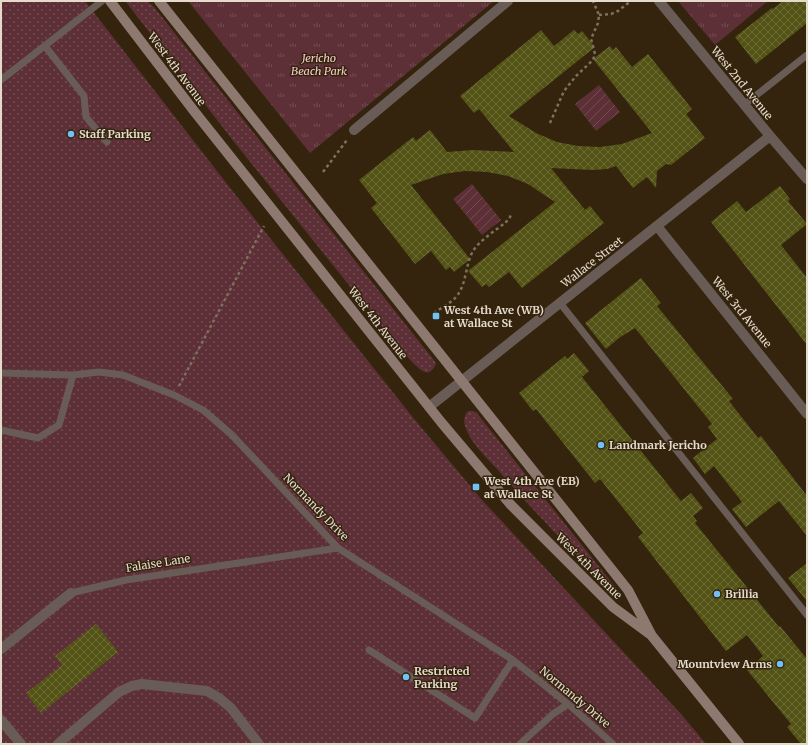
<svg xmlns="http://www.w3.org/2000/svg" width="808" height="745" font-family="Merriweather,serif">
  <defs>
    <pattern id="grass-dots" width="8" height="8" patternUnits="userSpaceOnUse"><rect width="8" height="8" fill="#5d2f36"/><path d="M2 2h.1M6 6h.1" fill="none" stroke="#744d52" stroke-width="1.8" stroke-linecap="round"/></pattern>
    <pattern id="park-tufts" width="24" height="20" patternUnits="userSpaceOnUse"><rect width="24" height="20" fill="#5d2f36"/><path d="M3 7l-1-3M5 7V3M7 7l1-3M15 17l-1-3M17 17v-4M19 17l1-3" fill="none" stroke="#744d52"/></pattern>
    <pattern id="garden-furrows" width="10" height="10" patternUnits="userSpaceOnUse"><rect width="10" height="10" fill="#5d2f36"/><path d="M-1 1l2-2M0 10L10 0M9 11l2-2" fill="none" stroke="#744d52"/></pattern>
    <pattern id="building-cross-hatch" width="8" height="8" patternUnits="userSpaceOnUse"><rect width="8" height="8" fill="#545316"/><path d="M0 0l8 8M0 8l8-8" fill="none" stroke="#6c6b37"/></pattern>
  </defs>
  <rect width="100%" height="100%" fill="#34240d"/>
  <!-- grass -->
  <path fill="url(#grass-dots)" d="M1 1H85L227 184 415 420 482 500 682 715 706 744H1Z
    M126 1H147L154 7 433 359 436 363C435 368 430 374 425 372 418 370 402 351 397 345L231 138 126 2Z
    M468 411H473L476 412 620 593 621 595 620 597H618L616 595C575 554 535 513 497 469 487 458 470 442 466 428 463 422 464 416 468 411Z"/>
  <!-- park -->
  <path fill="url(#park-tufts)" d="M188 1H494L310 153Z
    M678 1H768L715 45Z"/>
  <!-- garden -->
  <path fill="url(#garden-furrows)" d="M599 85 620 112 596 131 575 104Z
    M472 184 501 220 482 235 453 199Z"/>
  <!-- building -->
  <path fill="url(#building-cross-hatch)" d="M783 1H807V23L756 64 735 37 772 8 773 9Z
    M541 30 554 46 574 30 578 34 582 31 595 47 509 116 536 133 557 142 578 146 600 147 622 144 652 133 593 59 610 46 613 50 616 47 632 67 648 54 692 109 686 114 705 138 671 165 666 164 657 171 656 188 647 177 633 188 616 166 607 169 593 170 551 168 585 210 590 206 604 223 522 288 509 272 489 287 486 284 482 287 468 271 555 202 528 184 508 176 487 172 465 171 443 174 411 185 470 259 454 272 450 267 446 270 431 251 415 264 371 208 377 203 359 180 413 137 416 141 430 130 447 152 473 150 514 152 479 109 474 113 460 96Z
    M780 186 790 199 788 201 807 224 781 245 807 278V345L711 222 737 201 746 212Z
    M641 278 661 303 657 306 733 399 729 401 758 438 761 436 807 496V536L779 501 746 527 732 509 742 502 714 466 705 474 693 458 717 439 708 427 712 424 656 354 635 328 619 338 606 349 585 323Z
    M574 353 589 371 582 377 681 501 691 493 703 508 693 516 697 521 695 523 779 627 780 626 807 659V744H801L787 727 791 724 747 670 763 656 747 635 726 651 638 537 643 533 600 479 595 483 536 409 533 411 519 393 565 356 567 359Z
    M807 563V601L788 578Z
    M96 624 118 652 41 713 26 693 62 665 55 656Z"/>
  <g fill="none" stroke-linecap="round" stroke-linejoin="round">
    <!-- path -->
    <path stroke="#7e705d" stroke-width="2.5" stroke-dasharray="3 3" stroke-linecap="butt" d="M599 15 611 14 618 11 631 1
      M550 123 564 91 576 76 593 60 595 54 591 39 598 23 599 15 593 1
      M323 172 347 140
      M434 313C441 308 451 303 456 297 467 284 465 265 473 251 479 241 496 230 505 223L509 219 512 213
      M179 386 264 226"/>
    <!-- lane -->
    <path stroke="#695c56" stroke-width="7" d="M45 46 84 96 86 117 107 142
      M1 80 102 1
      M744 105 807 55
      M560 303 807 615
      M1 373 73 375 99 372 123 375 174 395 203 410 232 435 338 548 513 660 568 704 613 744
      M1 430 38 438 59 425 73 375
      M71 593 126 580 338 548
      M369 650 475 718 513 660
      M520 744 553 714 568 704"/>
    <!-- street -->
    <path stroke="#695c56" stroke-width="10" d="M659 1 770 136 807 179
      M354 130 508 1
      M657 226 807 414
      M429 407 770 136
      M1 649 71 593
      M1 720 21 744
      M58 744 119 692 132 686 142 684 207 691 219 698 231 708 259 744"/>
    <!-- secondary -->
    <path stroke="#8e7970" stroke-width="10" d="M110 1 194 111 441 422 511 505 613 607 651 635
      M159 1 628 590 652 636 739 744"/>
  </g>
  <!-- markers -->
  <g fill="#71c1f5" stroke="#34240d" stroke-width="1.5">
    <circle cx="71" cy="134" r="4"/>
    <rect x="432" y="312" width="8" height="8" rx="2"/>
    <circle cx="601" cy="445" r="4"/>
    <rect x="472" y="483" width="8" height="8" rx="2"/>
    <circle cx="717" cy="594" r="4"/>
    <circle cx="780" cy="664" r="4"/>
    <circle cx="406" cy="677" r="4"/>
  </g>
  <g text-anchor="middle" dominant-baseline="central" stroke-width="3" stroke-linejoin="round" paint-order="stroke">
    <!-- park labels -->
    <g font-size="11" font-style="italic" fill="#f8cbcf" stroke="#34240d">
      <text x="319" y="58">Jericho<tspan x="319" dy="13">Beach Park</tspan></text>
    </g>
    <!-- street labels -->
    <g font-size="11" fill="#e5dbcd" stroke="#34240d">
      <text transform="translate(177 69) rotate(53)">West 4th Avenue</text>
      <text transform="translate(742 83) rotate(51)">West 2nd Avenue</text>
      <text transform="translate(592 262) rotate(-38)">Wallace Street</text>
      <text transform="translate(742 312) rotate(51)">West 3rd Avenue</text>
      <text transform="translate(378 323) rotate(52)">West 4th Avenue</text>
      <text transform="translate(316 507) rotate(46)">Normandy Drive</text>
      <text transform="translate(158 563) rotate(-9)">Falaise Lane</text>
      <text transform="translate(589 566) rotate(45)">West 4th Avenue</text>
      <text transform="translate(575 697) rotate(40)">Normandy Drive</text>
    </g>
    <!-- poi labels -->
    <g font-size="11" font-weight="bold" fill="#e5dbcd" stroke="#34240d" text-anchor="start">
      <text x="79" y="134">Staff Parking</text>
      <text x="444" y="310">West 4th Ave (WB)<tspan x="444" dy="13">at Wallace St</tspan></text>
      <text x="609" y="445">Landmark Jericho</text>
      <text x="484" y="481">West 4th Ave (EB)<tspan x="484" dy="13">at Wallace St</tspan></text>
      <text x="725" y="594">Brillia</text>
      <text x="772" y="664" text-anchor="end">Mountview Arms</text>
      <text x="414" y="671">Restricted<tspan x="414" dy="13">Parking</tspan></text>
    </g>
  </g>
  <!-- border -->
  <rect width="808" height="745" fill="none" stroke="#e5dbcd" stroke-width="4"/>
</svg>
